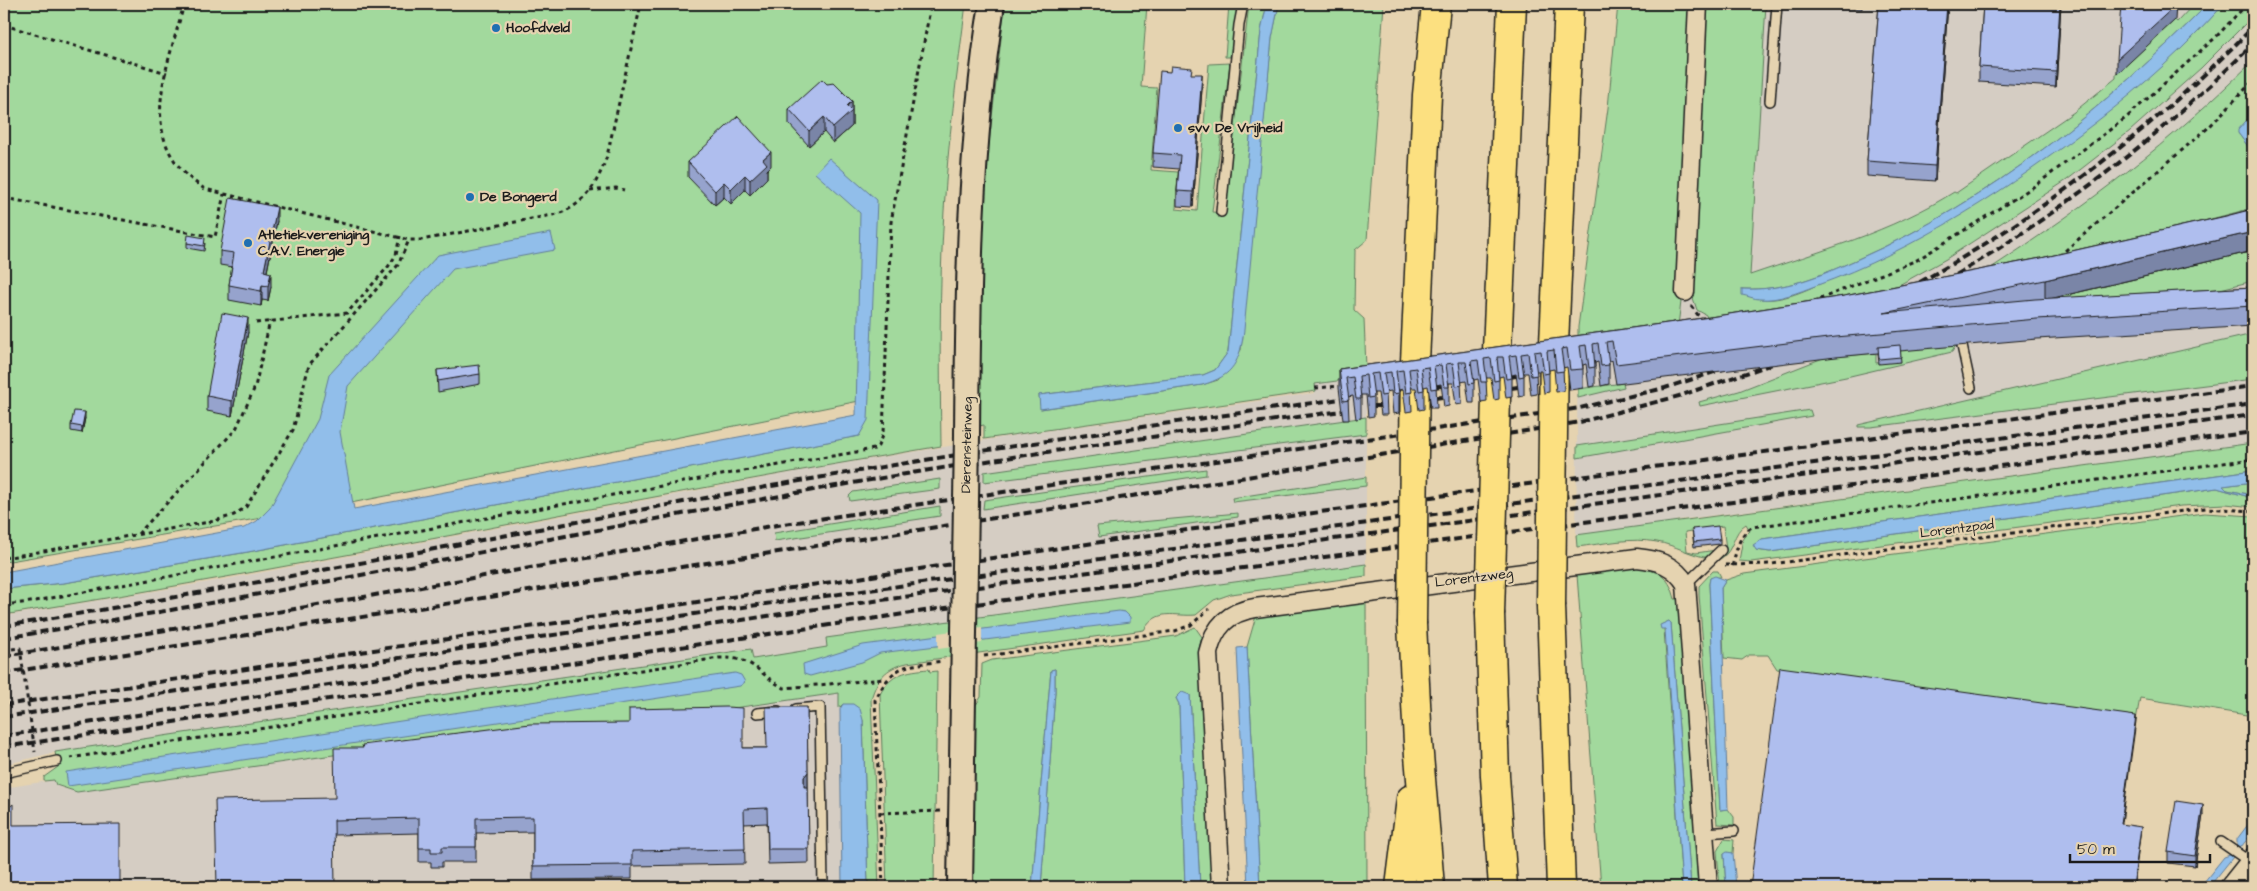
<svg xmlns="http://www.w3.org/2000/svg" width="2257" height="891" font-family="'Architects Daughter',sans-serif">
  <rect width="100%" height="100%" fill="#e5d3b0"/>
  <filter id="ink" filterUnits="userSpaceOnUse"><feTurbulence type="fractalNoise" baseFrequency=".02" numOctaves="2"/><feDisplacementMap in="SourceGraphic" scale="10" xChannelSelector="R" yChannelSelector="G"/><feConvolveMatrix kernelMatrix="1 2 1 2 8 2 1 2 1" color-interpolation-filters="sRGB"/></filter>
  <g filter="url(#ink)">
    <!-- built -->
    <path fill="#d5cdc3" d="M1745 4H2208L2176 36 2107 98 2009 172 1905 238 1831 271 1792 286 1762 290 1742 289V295L1761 300 1782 297 1830 281 1882 258 1973 207 2097 122 2164 64 2224 4H2253V113L2238 133 2253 153V443L1679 520 1576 546 1578 327 1663 329 1679 290 1729 292Z
      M1344 380 1366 385V564L827 638 828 647 753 659 751 649 56 752 7 764 4 753V616L221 580 827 466 1023 434 1315 393V384Z
      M839 693 848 711 858 887H4V788L54 780 56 785 69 790 277 760 727 709Z"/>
    <!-- green -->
    <path fill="#a2d99d" stroke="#5f7a5c" d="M4 4H966C957 73 948 142 944 211 939 289 940 367 941 446 628 498 317 565 4 615V589L64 583 248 552 858 436 869 399 356 502 4 562Z
      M1005 4H1147L1141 87 1157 88 1151 170 1178 172 1176 209 1197 211 1209 64 1230 63 1212 212 1225 213 1249 4H1267L1261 31 1228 352 1215 370 1203 375 1039 395 1041 409 1202 385 1218 380 1241 350 1272 37 1279 4H1384L1367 240 1355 250 1354 310 1364 319 1366 368 1344 380 1315 384 1316 391 984 439V425L979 426 981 213Z
      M1229 4H1238L1230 57H1225Z
      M1618 4H1689L1681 302 1676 341 1578 355V327L1608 108Z
      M1703 4H1766L1750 275C1820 251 1891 232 1954 192L1956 193 2074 112 2116 78V73L2175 20 2177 22 2194 4H2208C2107 106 1990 201 1858 259 1820 276 1785 291 1742 289 1748 292 1756 299 1762 299 1786 302 1813 286 1834 278 1907 247 1972 208 2038 163 2105 116 2169 65 2224 4H2253V16L2201 68 2130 131 2067 180 1946 259 1888 291 1709 325 1706 315 1697 310 1691 292Z
      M2253 61V113L2238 133 2253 153V208L2048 262 1991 268C2089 204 2170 143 2253 61Z
      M2253 251V281L2117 314 2034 302Z
      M2253 334V379L1871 427H1858V425Z
      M1956 345 1952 352 1846 377 1700 406 1699 402 1739 391 1823 358 1876 353V363L1896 361V350Z
      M1623 383 1624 387 1578 398V389Z
      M1810 410 1812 416 1577 458V446Z
      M1366 417V434L984 482V472Z
      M2253 443V470L1762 539 1756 550 1770 552 2217 488 2253 498V507L2226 504 2181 506 1751 562 1739 561 1743 538 1750 531 1746 524C1732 532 1735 551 1720 559H1718L1726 549 1723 526 1685 532 1687 551 1696 553 1716 550 1709 558C1690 555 1675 545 1657 542 1632 537 1602 544 1577 547L1576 535Z
      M1206 469V475L983 509 984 500Z
      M1366 477V486L1233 502 1232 498Z
      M940 479V489L850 501 849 496 853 492Z
      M2253 482V495L2227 490 2222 486Z
      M940 506V516L775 541 774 533Z
      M1238 513V517L1099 537 1097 526Z
      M2204 513 2253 516V716L2140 698 2136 720 1777 669 1768 655H1749L1742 660 1724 658 1721 588 1726 580 1744 574Z
      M1366 564V576L1231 594 1214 600 1196 615C1174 617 1158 607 1144 630L907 663C885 668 877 679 871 699L879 887H868L863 720 843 704 839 708V693L727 709 726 722 361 751 77 792 56 785 54 780 44 781V777L58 767 55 752 751 649 753 659 827 647 826 638Z
      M1642 565C1661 571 1670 579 1675 599H1678L1701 887H1691L1671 623 1669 621 1661 625 1664 629 1682 887H1601L1577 575Z
      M1713 571H1718L1721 577 1710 578 1709 584 1720 810 1728 809 1734 817V825L1717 824 1699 595V586Z
      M1366 600 1367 887H1260L1247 647 1256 616Z
      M1195 627 1202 637 1199 649 1213 887H1200L1190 695 1176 698 1179 704 1185 887H1041L1055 692V669L1051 670 1032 887H971L974 708 981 697 982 664 992 660 1176 636Z
      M929 669 930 672 937 671 934 887H887L880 694C892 673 906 671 929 669Z
      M1724 839 1734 840 1733 853 1724 854 1726 887H1720L1717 851Z"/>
    <!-- water -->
    <path fill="#91beea" stroke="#627d98" d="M1267 4H1279L1272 38 1244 330C1240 361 1234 376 1202 385L1040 409 1039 395 1203 375 1215 370 1228 352 1261 31Z
      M2208 4H2224C2186 47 2142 87 2096 122 2011 187 1916 250 1815 286 1799 292 1778 301 1760 299 1754 299 1748 296 1742 295V289C1785 291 1820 276 1858 259 1990 201 2107 106 2208 4Z
      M2253 113V153L2238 133V130Z
      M829 158 877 200 868 420 859 436 248 552 64 583 4 589V572L244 528 257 521 270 508 318 419 329 375 438 255 551 233 555 250 453 269 348 386 340 432 354 509 856 415 860 213 815 173Z
      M2253 470V482L2223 486 2227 490 2253 495V498L2217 488 1770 552 1756 550 1753 545 1762 539Z
      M1715 576 1726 580 1721 588 1728 809 1720 810 1709 584 1710 578Z
      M1119 611 1125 612 1130 617V622L880 653 862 662 810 676 804 674 803 664 863 645Z
      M1669 621 1671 623 1691 887H1682L1665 629H1661L1660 625Z
      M1247 647 1260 887H1248L1237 648Z
      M1055 669V692L1041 887H1032L1051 670Z
      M735 673 741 675 745 682 740 686 68 786 66 772 460 712Z
      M1182 692 1190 695 1200 887H1185L1179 704 1176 698Z
      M843 704H853L860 709 863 720 868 887H842L840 709Z
      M2253 818V832L2209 887H2200L2224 857 2230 855 2237 845V839Z
      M1727 852 1733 853 1736 887H1726L1724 854Z"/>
    <!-- pier -->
    <path fill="#e5d3b0" d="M982 627V643L938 649V633Z"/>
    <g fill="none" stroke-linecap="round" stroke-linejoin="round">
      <defs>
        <path id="lane" d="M1770 101 1777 4
          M1221 212 1239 25 1243 4
          M1962 346 1971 388
          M1686 584 1721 550
          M796 709 820 707 823 887
          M757 713 778 711
          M4 773 57 761
          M1704 833 1734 831
          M2221 842 2250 862"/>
        <path id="street" d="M1685 292 1698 4
          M1221 887 1208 653C1214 627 1228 612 1255 608L1637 558C1659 560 1674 565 1686 584L1708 887
          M2229 887 2253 857"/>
        <path id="secondary" d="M967 435C968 291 969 147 992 4
          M960 887 963 698"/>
        <path id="highway" d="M1554 344 1569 4
          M1497 351 1512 4
          M1415 362 1427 95 1436 4
          M1551 606 1561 887
          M1490 614 1495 776 1503 887
          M1412 624 1418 743 1430 887
          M1400 887 1411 799"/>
      </defs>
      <!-- lane casing -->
      <use href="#lane" stroke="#1c1c1c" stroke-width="12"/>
      <!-- street casing -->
      <use href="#street" stroke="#1c1c1c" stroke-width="21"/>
      <!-- secondary casing -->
      <use href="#secondary" stroke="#1c1c1c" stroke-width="28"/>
      <!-- highway casing -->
      <use href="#highway" stroke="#1c1c1c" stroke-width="31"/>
      <!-- path -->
      <path stroke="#1c1c1c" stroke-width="3" stroke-dasharray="4 4" stroke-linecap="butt" d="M184 4C167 71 132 143 205 189L409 240H421L558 214C586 204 598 182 607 156L641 4
        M4 25 167 73
        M590 191 616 188 624 190
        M4 198 215 237 224 194
        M2059 256 2209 127 2253 81
        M1812 302 1917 260 2033 187 2127 117 2216 37 2247 4
        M1691 306 1698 315 1707 320
        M256 323 347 313 388 267 396 255 400 236
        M1315 388 1341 386
        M138 534 236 429 255 387 270 321
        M4 558 215 521 234 515 246 507 293 430 309 365 398 265 409 240
        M1725 565 1772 564 2206 508 2253 511
        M1732 566C1737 551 1738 535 1752 527L2253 459
        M4 605 30 602 738 472 874 449 878 446 883 433 891 222 931 4
        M4 650 20 648 35 752
        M984 656 1175 631 1191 625 1209 609
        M70 758 719 658C756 657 756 673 784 688L885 679
        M880 813 942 811
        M883 887 875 700C895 662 903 667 943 661"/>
      <!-- lane -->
      <use href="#lane" stroke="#e5d3b0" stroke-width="9"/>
      <!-- street -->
      <use href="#street" stroke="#e5d3b0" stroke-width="18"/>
      <!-- secondary -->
      <use href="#secondary" stroke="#e5d3b0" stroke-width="24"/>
      <!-- highway -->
      <use href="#highway" stroke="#fce080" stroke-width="28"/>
      <!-- rail -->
      <path stroke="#1c1c1c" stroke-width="4" stroke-dasharray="8 4" stroke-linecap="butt" d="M1946 281C2059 214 2161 136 2253 44
        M1909 288C2037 219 2152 130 2253 27
        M1509 377 1516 376
        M1562 381 1569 380
        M1434 387 1441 386
        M1421 388H1428
        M1511 388 1518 387
        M1435 398 1442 397
        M1373 406H1380
        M4 626C255 586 504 534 755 489 949 454 1145 426 1341 399
        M4 638C282 594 558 535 836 486 1004 456 1173 434 1342 411
        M4 656 260 615 777 525 1580 408 1665 388 1733 366
        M4 673 1065 507 1580 422 1679 396 1787 359
        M4 705 1121 539 2253 386
        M4 717 728 609 2253 404
        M4 736 793 612 2253 415
        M4 747 931 610 2253 432"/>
      <defs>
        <path id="secondary-bridge" d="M963 698 967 435"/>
        <path id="highway-bridge" d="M1551 606 1554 344
          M1490 614 1497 363
          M1412 624 1415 362"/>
      </defs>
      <!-- secondary-bridge casing -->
      <use href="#secondary-bridge" stroke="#1c1c1c" stroke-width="28" stroke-linecap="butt"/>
      <!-- highway-bridge casing -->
      <use href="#highway-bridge" stroke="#1c1c1c" stroke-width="31" stroke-linecap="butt"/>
      <!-- secondary-bridge -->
      <use href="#secondary-bridge" stroke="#e5d3b0" stroke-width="24"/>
      <!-- highway-bridge -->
      <use href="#highway-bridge" stroke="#fce080" stroke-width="28"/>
    </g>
    <!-- wall -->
    <path fill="#96a3cd" stroke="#1c1c1c" d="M1786 4H1862V9Z
      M1879 4H1948L1935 181 1867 176V161Z
      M1983 4H2061L2056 87 1979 82V67Z
      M1192 74 1202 89 1193 207 1177 206V191L1179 169 1153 167V153Z
      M827 84 852 101V126L833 143 824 132 809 146 789 124V109Z
      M688 162 771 166 767 170V178L750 195 745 190 731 204 724 197 715 205 688 177Z
      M2253 209V251L2050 299 2253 287V326L2037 339 1900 351 1901 362 1879 364 1878 353 1836 357 1616 384 1612 360 1609 361V384L1601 386 1598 362 1595 363V386L1589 387 1586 364 1583 365V388L1570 390 1567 367 1563 368 1564 391 1556 392 1554 369 1549 370V392L1544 393 1541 371H1536L1537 394 1531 395 1528 373H1524V396L1519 397 1516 374 1512 375V397L1506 398 1503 376 1499 377V399L1494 400 1491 378H1486L1487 401 1481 402 1478 379 1474 380V403H1469L1466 381 1461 382 1462 404 1456 405 1453 383H1449V406L1444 407 1441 384 1436 385 1437 408H1431L1428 386 1424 387V409L1419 410 1416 388H1411L1412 411 1406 412 1403 389 1399 390V413L1393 414 1391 391 1386 392 1387 415H1381L1378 393H1374V416L1368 417 1366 395H1361V418L1356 419 1353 396 1348 397 1349 420H1343L1339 388V369L1710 317 1844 296 2041 258 2226 216Z
      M277 221 267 272 271 287 268 301 262 300 261 306 229 300V285L232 267 220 265V251Z
      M187 243H205L204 251 187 248Z
      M248 332 232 416 207 411V396Z
      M437 370 480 374V384L438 392Z
      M85 418 82 433 71 431V425Z
      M1692 529 1720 539V544L1694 547Z
      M807 707 809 863 768 864 767 823 744 824 745 864 632 866V879L533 880V832L476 833V862H442V867H431V862H419V833L335 835 217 887 335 798 743 748H767Z
      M2203 815 2195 866 2168 863V852Z"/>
    <!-- shaded-wall -->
    <path fill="#7a85a7" stroke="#1c1c1c" d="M1947 4H1948L1935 181V166Z
      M2060 4H2061L2056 87V72Z
      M2175 4H2176L2175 20 2117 74V59Z
      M1202 74V89L1193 207V192Z
      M852 101V126L833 143V128L847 106Z
      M824 117V132L809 146V131Z
      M771 152V166L767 170V178L750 195V180L763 159Z
      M745 175V190L731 204V189Z
      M724 182V197L715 205V191Z
      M277 207V221L264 286V271Z
      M2253 232V251L2045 300V280Z
      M271 273V287L268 301V286Z
      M262 285V300L261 306V291Z
      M248 318V332L232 416V401Z
      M85 412V418L82 433V427Z
      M2136 716V721L2121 830V824Z
      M808 772V787L804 792V777Z
      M2203 805V815L2195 866V856Z
      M2141 827 2134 887H2133Z"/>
    <!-- building -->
    <path fill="#afbeee" stroke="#1c1c1c" d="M1879 4H1947L1935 166 1867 161Z
      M1983 4H2060L2056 72 1979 67Z
      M2121 4H2175V6L2117 59Z
      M1171 66 1192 68 1191 74H1202L1193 192 1177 191 1180 155 1153 153 1160 71 1170 72Z
      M822 79 827 84 834 83 852 101 847 106 852 111 833 128 824 117 809 131 789 109Z
      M738 116 771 152 763 159 767 164 750 180 745 175 731 189 724 182 715 191 688 162Z
      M230 198 277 207 264 271 271 273 268 286 262 285 261 291 229 285 234 253 220 251Z
      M2253 209V232L2045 280 1884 313 2035 299 2253 287V306L2037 319 1836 337 1616 364 1612 341 1606 342 1609 365 1601 366 1598 343 1593 344 1595 367 1589 368 1586 345 1580 346 1583 369 1570 370 1567 348 1561 349 1564 371 1556 372 1554 350 1547 351 1549 373 1544 374 1541 351 1534 352 1537 375 1531 376 1528 353 1521 354 1524 376 1519 377 1516 355 1509 356 1512 378 1506 379 1503 357H1497L1499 380 1494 381 1491 358 1484 359 1487 382H1481L1478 360 1471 361 1474 383 1469 384 1466 362H1459L1462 385 1456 386 1453 363 1446 364 1449 387H1444L1441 365 1434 366 1437 388 1431 389 1428 367 1421 368 1424 390 1419 391 1416 368 1409 369 1412 392 1406 393 1403 370 1396 371 1399 393 1393 394 1391 372 1384 373 1387 395 1381 396 1378 373 1371 374 1374 397 1368 398 1366 375 1359 376 1361 399H1356L1353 377 1346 378 1349 400 1343 401 1339 369 1710 317 1844 296 2041 258 2226 216Z
      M188 235 205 238 204 246 187 243Z
      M222 313 248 318 232 401 207 396Z
      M1900 345 1901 357 1879 359 1878 347Z
      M479 365 480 374 438 381 437 370Z
      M74 411 85 412 82 427 71 425Z
      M1718 526 1720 539 1694 542 1692 529Z
      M1780 667 2136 716 2121 824 2141 827 2133 887H1750Z
      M766 707H807L808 772 804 777V787H808L809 849H768L767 808 744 809 745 849 632 851V865L533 866V817L476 818V847H442V852H431V848H419V818L334 820 335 887H217L215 800 335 798 334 748H363L362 745 530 724 629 723V709L726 707 743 708V748H767Z
      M2176 801 2203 805 2195 856 2168 852Z
      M13 804V825L120 824V887H4V812Z"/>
  </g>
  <!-- markers -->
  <g fill="#1f6fb2" stroke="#e5d3b0" stroke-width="2">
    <circle cx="496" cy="28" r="5"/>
    <circle cx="1178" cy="128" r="5"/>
    <circle cx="470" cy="197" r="5"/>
    <circle cx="248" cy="243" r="5"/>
  </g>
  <g text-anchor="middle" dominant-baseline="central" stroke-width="4.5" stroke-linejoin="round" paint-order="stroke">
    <!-- poi labels -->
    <g font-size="14" font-weight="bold" fill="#1c1c1c" stroke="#e5d3b0" text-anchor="start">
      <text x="506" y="28">Hoofdveld</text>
      <text x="1188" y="128">svv De Vrijheid</text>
      <text x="480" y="197">De Bongerd</text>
      <text x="258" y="235">Atletiekvereniging<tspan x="258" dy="16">C.A.V. Energie</tspan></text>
    </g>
    <!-- street labels -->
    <g font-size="14" fill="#1c1c1c" stroke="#e5d3b0">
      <text transform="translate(967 445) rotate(-89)">Dierensteinweg</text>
      <text transform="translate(1957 529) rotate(-7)">Lorentzpad</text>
      <text transform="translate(1474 578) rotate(-7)">Lorentzweg</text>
    </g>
  </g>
  <!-- margin -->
  <rect width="2257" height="891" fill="none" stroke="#e5d3b0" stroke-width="20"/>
  <rect x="10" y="10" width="2237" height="871" fill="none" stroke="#1c1c1c" stroke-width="2" filter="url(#ink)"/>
  <!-- scale -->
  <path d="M2070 854v8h140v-8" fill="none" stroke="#1c1c1c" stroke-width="2.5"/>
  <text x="2077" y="854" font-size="15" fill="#1c1c1c" stroke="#e5d3b0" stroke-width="4" paint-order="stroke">50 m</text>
</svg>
